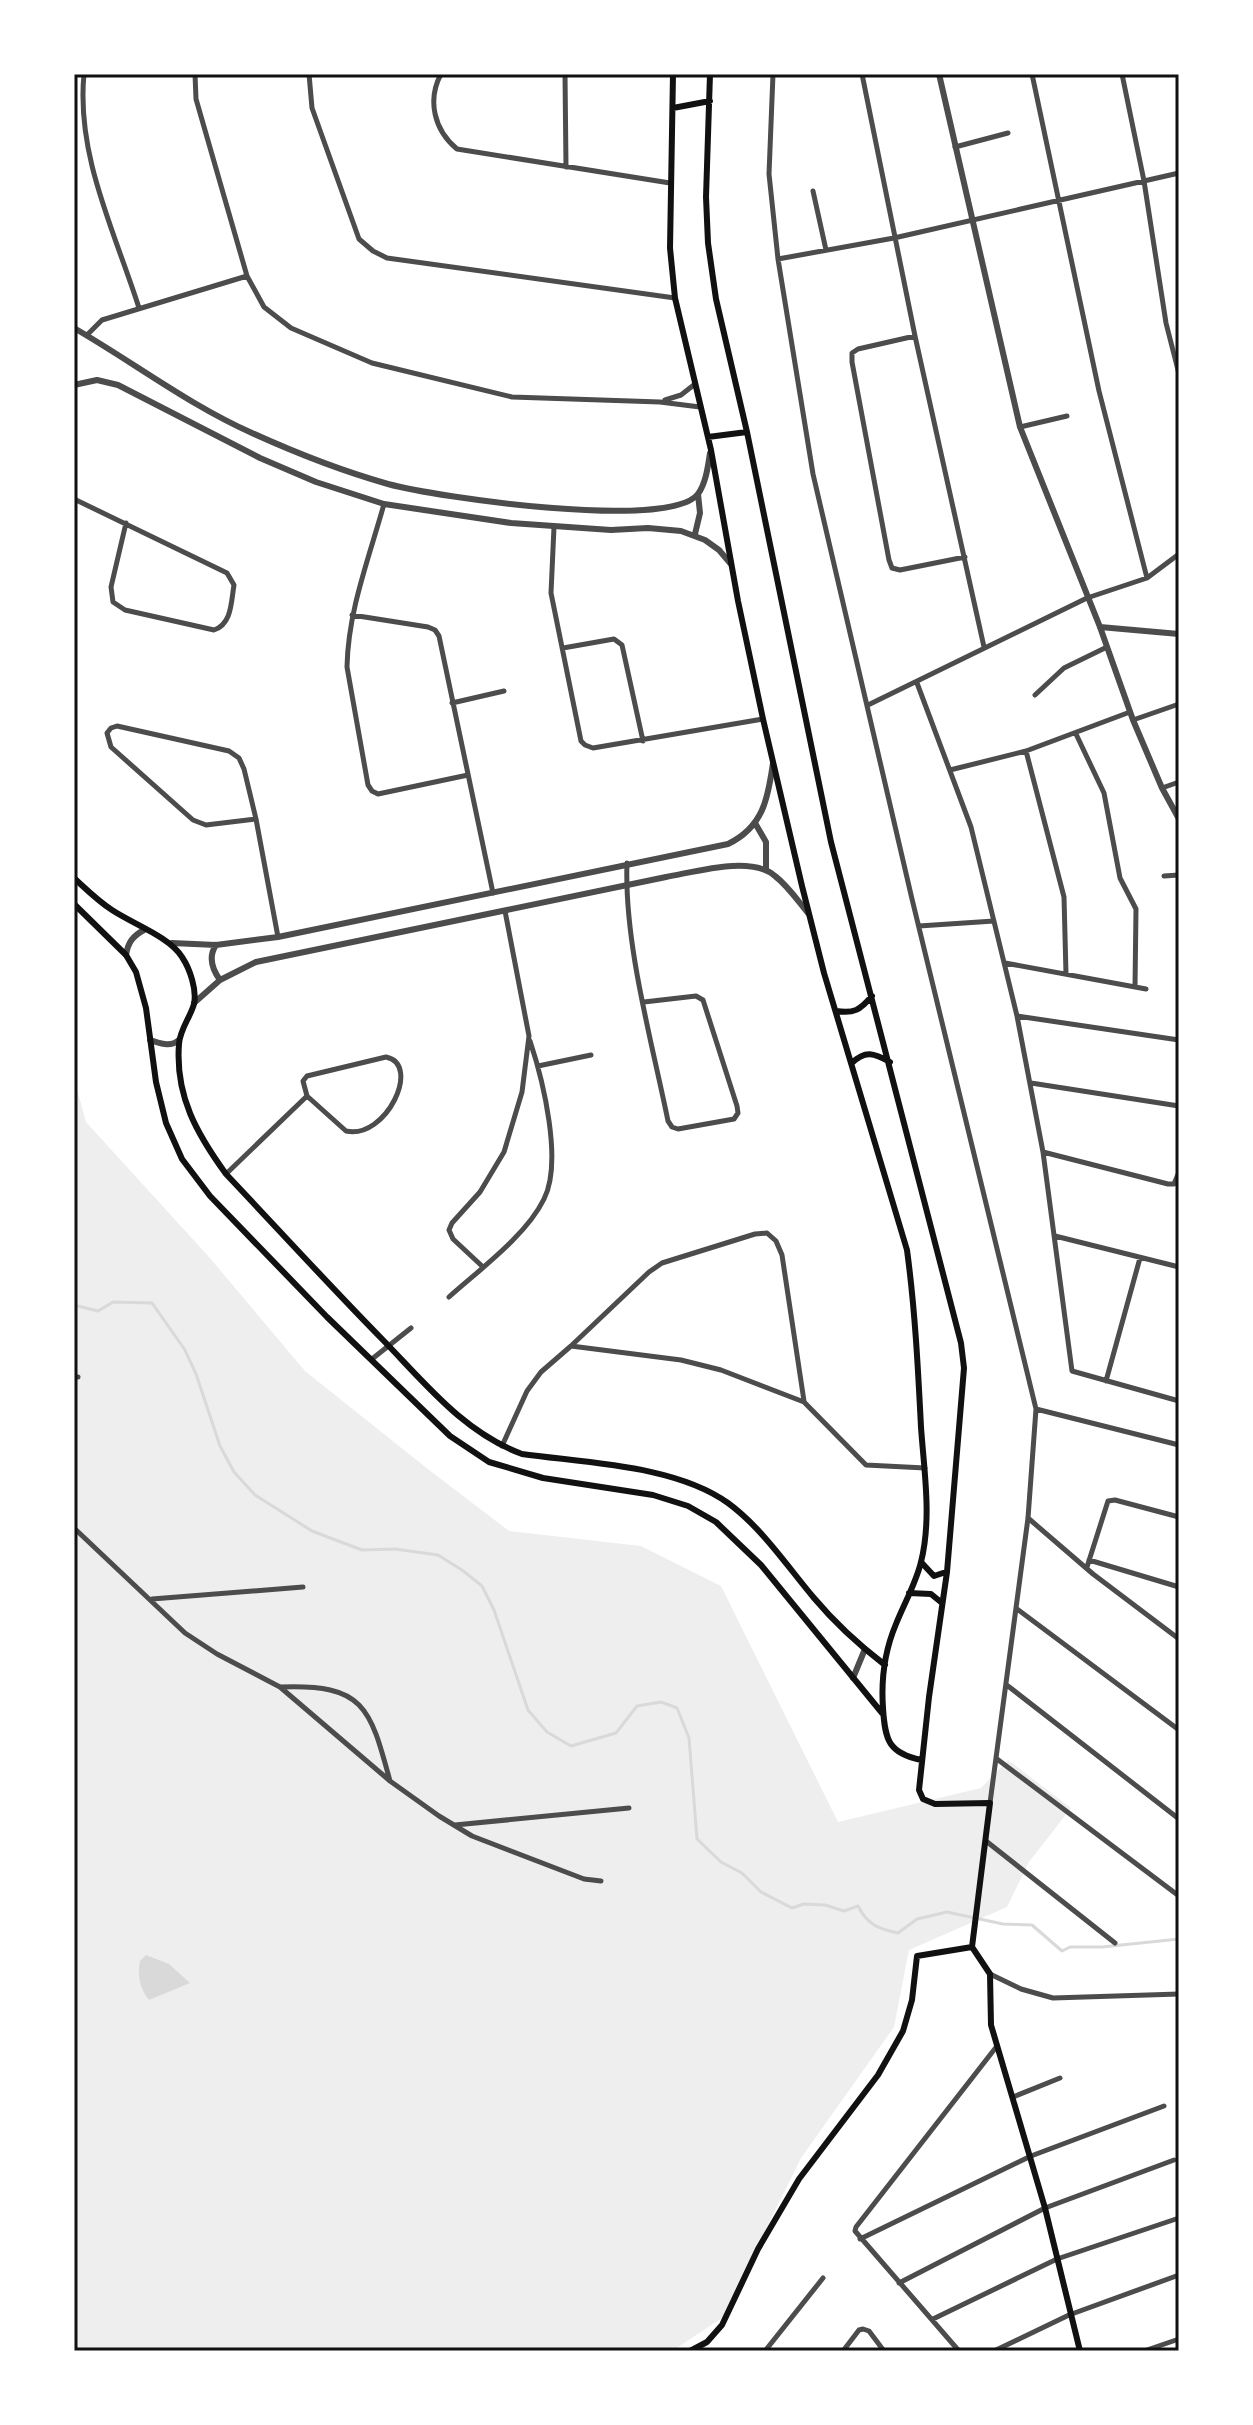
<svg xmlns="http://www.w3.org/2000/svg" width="1253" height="2425" font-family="Commissioner,sans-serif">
  <rect width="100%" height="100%" fill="#fff"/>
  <!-- green -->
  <path fill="#eee" d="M74 1078 86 1122 209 1257 305 1371 424 1466 509 1531 641 1546 721 1586 838 1822 981 1788 1008 1760 1071 1808 1029 1862 1007 1907 909 1950 894 2027 801 2158 722 2318 672 2351H74Z"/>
  <!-- water -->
  <path fill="#d9d9d9" d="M146 1955 169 1964 190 1983 149 2000C140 1990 137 1974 140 1961Z"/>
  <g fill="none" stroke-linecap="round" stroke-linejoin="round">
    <!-- stream -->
    <path stroke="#d9d9d9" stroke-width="3" d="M74 1305 98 1311 113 1302 152 1303 185 1350 196 1374 220 1446 234 1472 255 1495 312 1531 362 1550 395 1549 438 1555 462 1570 482 1586 494 1610 528 1710 547 1732 571 1746 616 1733 637 1706 661 1702 677 1708 689 1738 697 1839 721 1862 742 1873 761 1892 792 1908 804 1904 825 1905 844 1911 858 1906C867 1924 878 1929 898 1933L917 1919 947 1912 1003 1924 1032 1925 1062 1951 1070 1947H1102L1179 1939"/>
    <!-- minor -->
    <path stroke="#4c4c4c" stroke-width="5" d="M84 74C76 156 115 232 139 308
      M195 74 196 99 247 276 264 307 291 328 372 363 512 397 660 402 700 407
      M309 74 312 108 359 239 373 251 387 258 675 298
      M441 74C427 100 434 130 457 149L670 183
      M565 74 566 167
      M773 74 769 174 778 259 813 474 912 899 1036 1409 1028 1518 990 1803
      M862 74 915 336 984 647
      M1032 74 1099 391 1147 578
      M1122 74 1144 181 1166 323 1179 374
      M955 147 1008 133
      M813 191 826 250
      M778 259 894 238 1179 173
      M87 335 102 320 247 276
      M915 336 858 349 852 353V362L889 560 892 568 900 570 965 557
      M665 400 681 395 695 384
      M1020 427 1067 416
      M74 499 227 573 234 585C231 602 232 624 214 630L125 610 113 602 111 587 126 523
      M384 504C369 558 348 611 347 667L368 785 372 791 378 794 468 775
      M554 527 551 593 581 741 585 745 593 748 763 719
      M352 615 428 627 435 630 439 636 493 893
      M563 648 614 639 622 645 643 741
      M917 683 971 827 1017 1016 1043 1152 1072 1371 1179 1401
      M1035 695 1064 668 1107 647
      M452 703 504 691
      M868 705 1087 598 1147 578 1179 554
      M1133 720 1179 704
      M1076 734 1104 793 1120 878 1136 909 1135 987
      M1026 751 1064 897 1066 974
      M950 770 1026 751 1130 712
      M1162 788 1179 782
      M256 819 206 825 193 820 111 747 107 733 111 728 117 726 229 751 239 758 244 769 256 819 278 937
      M627 863C624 943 652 1042 668 1121L672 1127 678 1129 734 1119 738 1113 737 1106 703 1000 696 996 644 1002
      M1164 876 1179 875
      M919 926 994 921
      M1005 963 1146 989
      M1017 1016 1179 1040
      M386 1057C422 1064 386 1140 346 1131L307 1096 303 1081 307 1076Z
      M538 1066 591 1055
      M1031 1083 1179 1106
      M1043 1152 1168 1184H1174L1179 1172
      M226 1174 307 1096
      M1055 1236 1179 1267
      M483 1267 453 1239 449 1230 452 1223 480 1192 504 1152 522 1092 529 1036 505 911
      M449 1297C479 1270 526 1236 544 1199 563 1162 543 1080 530 1041
      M572 1345 649 1272 662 1263 755 1234 767 1233 776 1241 782 1255 804 1401
      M372 1359 411 1328
      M74 1377H78
      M1106 1381 1140 1258
      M1036 1409 1179 1445
      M502 1446 527 1391 541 1372 571 1346 681 1360 721 1370 804 1402 866 1465 925 1468
      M1028 1518 1093 1574 1179 1639
      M74 1528 185 1633 217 1654 280 1687 390 1781 439 1816 472 1836 584 1879 601 1881
      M1089 1560 1179 1587
      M1087 1567 1108 1501 1115 1500 1179 1517
      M152 1599 303 1587
      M1017 1609 1179 1730
      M1008 1686 1179 1819
      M281 1687C364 1684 370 1707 390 1781
      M997 1759 1179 1896
      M455 1825 629 1808
      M986 1841 1115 1943
      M990 1974 1021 1989 1053 1998 1179 1994
      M1013 2097 1060 2078
      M860 2239 1031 2156 1164 2106
      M899 2283 1045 2208 1174 2160
      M933 2319 1057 2259 1179 2218
      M765 2351 823 2278
      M843 2351 859 2330 863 2329 869 2331 884 2351
      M959 2351 855 2231 856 2227 997 2046
      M994 2351 1069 2315 1179 2275
      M1144 2351 1179 2339"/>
    <!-- tertiary -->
    <path stroke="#4c4c4c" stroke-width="6" d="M939 74 1020 427 1100 627 1133 720 1162 788 1179 819
      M74 328C133 362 189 405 252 433 296 453 342 471 388 484 435 497 669 531 698 494 706 483 708 466 710 453
      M74 385 97 380 118 385 260 458 316 482 384 504 511 523 611 530 648 528 681 531 705 540 719 550 730 563
      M695 534 700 513 698 494
      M1100 627 1179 634
      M755 823 766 842V869
      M172 943 216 945 278 937 728 844C763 827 768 799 773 763
      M216 945C208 957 212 969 220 980
      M126 955C128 942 133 936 144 930
      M194 1003 220 980 256 962 666 877C695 872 751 855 775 876 788 886 798 901 808 913
      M150 1040C160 1043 170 1048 179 1040
      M853 1678 865 1649"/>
    <!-- secondary -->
    <path stroke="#111" stroke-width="6" d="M673 74 670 248 675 298 711 450 738 601 763 719 802 886 824 973 907 1250C915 1309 918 1368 921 1427 924 1471 932 1518 921 1562 916 1583 904 1604 896 1624 885 1650 881 1680 883 1708 885 1741 889 1753 921 1760
      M673 108 710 101
      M708 437 747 432
      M74 878C86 889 98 901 112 910 133 924 170 937 182 957 190 969 197 990 194 1004 190 1018 180 1029 179 1044 175 1096 197 1134 226 1174 278 1229 329 1285 382 1339 425 1383 463 1432 522 1454 586 1463 675 1465 728 1503 762 1528 787 1566 814 1598 835 1623 859 1645 885 1665
      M74 904 126 955 136 972 146 1008 156 1082 166 1123 182 1159 210 1196 327 1317 450 1436 489 1462 543 1478 653 1495 688 1506 716 1522 761 1565 882 1713
      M836 1011C854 1014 860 1010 872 996
      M852 1063C865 1050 874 1053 890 1062
      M921 1562 934 1576 946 1572
      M909 1593 931 1594 942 1603
      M972 1947 990 1974 991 2025 1045 2208 1080 2351
      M690 2351 707 2342 722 2325 758 2249 799 2179 878 2075 903 2031 912 2000 917 1956 972 1947 990 1803 935 1804 923 1799 919 1790 929 1697 947 1572 964 1368 961 1343 831 842 747 432 716 299 708 243 706 197 710 74"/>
  </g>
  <!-- border -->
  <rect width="1253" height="2425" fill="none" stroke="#ffffff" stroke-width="152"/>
  <rect x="76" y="76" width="1101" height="2273" fill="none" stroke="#111" stroke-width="3"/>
</svg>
